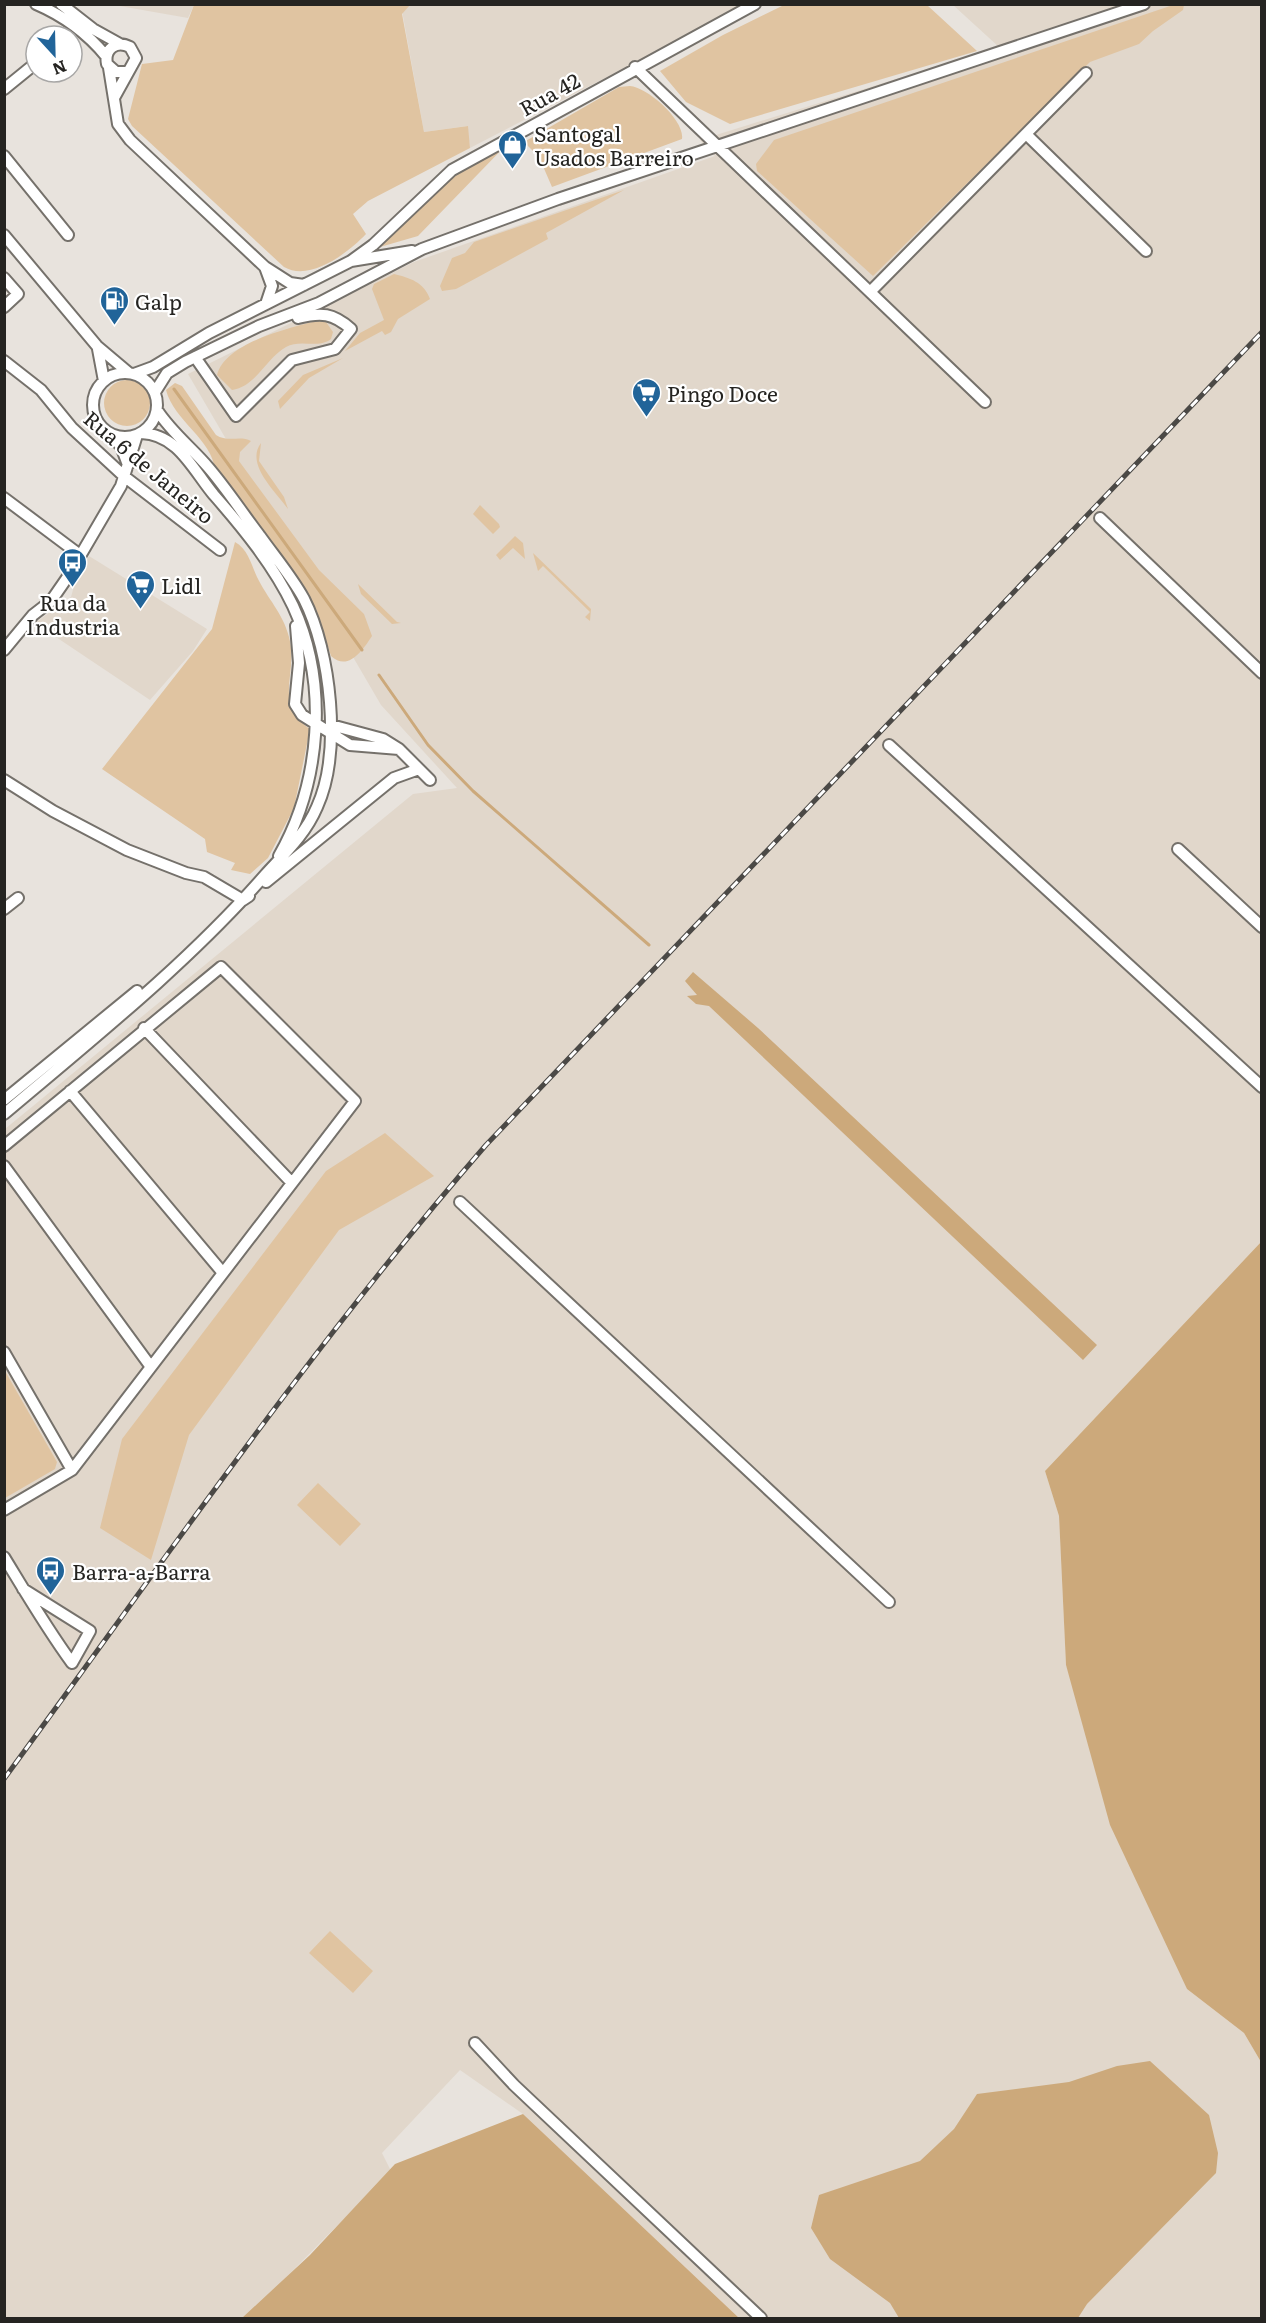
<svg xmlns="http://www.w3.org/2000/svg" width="1266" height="2323" font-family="Literata,serif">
  <rect width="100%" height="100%" fill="#e8e3dd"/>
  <!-- built -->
  <path fill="#e1d7cb" d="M114 5H194L188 18Z
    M401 5H746L470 148 467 126 424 132Z
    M953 5H1261V1242L1045 1471 1059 1516 1066 1665 1187 1989 1244 2033 1261 2062V2318H739L523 2114 460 2070 382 2153 391 2171 246 2318H5V1129L413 794 457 788 381 705 188 374 414 262 715 156 700 140 999 47Z
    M89 556 207 629 193 651 150 700 35 623 71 597 76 579Z"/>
  <!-- green -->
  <path fill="#e0c4a1" d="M194 5H410L402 14 424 132 468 126 470 148 368 201 353 214 366 234C348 253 310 282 284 267L132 126 128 119 142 64 173 60Z
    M784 5H927L977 51 730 124 686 102 660 71 723 35Z
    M1173 5H1184L1183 10 1153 31 1139 44 1090 62 873 276 757 171 756 164 774 140Z
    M630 86C647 87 685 120 682 139L552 187 539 157 524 142 619 87Z
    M511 140 418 236 380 247 464 166Z
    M624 190 546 233 548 239 456 289 442 291 440 286 452 258 465 253 474 242Z
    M394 274C410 278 424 282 430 299L398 319 391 332 385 335 382 331 345 351 360 333 384 320 372 289 374 284Z
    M324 319 333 332 331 339C318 349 300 339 286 347 266 358 256 387 232 390L217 375C226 341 294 327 324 319Z
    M343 358 309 378 280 409 278 401 303 375Z
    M104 403a23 23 0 1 1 46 0a23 23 0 1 1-46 0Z
    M175 383 182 386 216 435C228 443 240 435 251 441L240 452 239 461 319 570 364 614 372 636C363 650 348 672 331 656L316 609 215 470C212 439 174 421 166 390Z
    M261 443 259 461 284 497 288 509C275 491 245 464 261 443Z
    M480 505 499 524 500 527 493 534 473 514Z
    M515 536 523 543 525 559 513 548 500 560 496 555Z
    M235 542C248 549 251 564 257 577 267 598 283 613 289 637 299 674 272 703 310 729L294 808 268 858 250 874 231 870 235 863 207 852 205 839 102 769 212 629Z
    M533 553 591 609 590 621 585 617 590 612 543 566 538 571Z
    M358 584 397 622 401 623 392 624 361 594Z
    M385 1133 434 1176 339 1230 189 1435 151 1560 100 1528 122 1439 326 1171Z
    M5 1371 57 1462 55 1469 5 1498Z
    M318 1483 361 1524 340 1546 297 1505Z
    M330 1931 373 1971 353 1993 309 1953Z"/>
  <!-- water -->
  <path fill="#cca97b" d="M693 972 758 1028 1097 1345 1083 1360 709 1006 696 1004 687 996 697 995 685 981Z
    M1261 1242V2062L1244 2033 1187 1989 1110 1825 1066 1665 1059 1516 1045 1471Z
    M1150 2061 1209 2115 1218 2153 1216 2173 1087 2304 1078 2318H899L890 2303 830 2259 811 2228 819 2195 920 2161 954 2129 977 2094 1069 2082 1117 2066Z
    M523 2114 739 2318H242L310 2255 395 2164Z"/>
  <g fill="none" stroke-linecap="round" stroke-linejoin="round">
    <!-- stream -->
    <path stroke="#cca97b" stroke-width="3" d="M174 389 362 650
      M379 675 428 745 473 791 649 945"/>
    <defs>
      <path id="minor" d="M36 4C64 16 87 33 106 56
        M61 4 93 29 120 44
        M635 67 985 402
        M109 68 118 124 130 140 265 267 290 283 304 285
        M4 89 36 63
        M115 96 136 58 130 47C116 40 104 49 107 64L116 72H128
        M1026 134 1146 251
        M4 156 68 235
        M4 235 97 346 129 373
        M351 261 373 245 452 170 755 4
        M265 267 272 286 266 304
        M4 278 18 294 4 307
        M870 292 1086 73
        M98 349 104 381
        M195 357 236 416 292 360 335 349 351 329C333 313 321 312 298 318
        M4 361 41 390 72 428 125 477 220 550
        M93 405a32 32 0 1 1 64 0a32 32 0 1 1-64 0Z
        M134 374 153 367 209 333 351 261 412 251
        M155 392 167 373 185 362 259 326 319 303 422 249 558 199 1144 4
        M141 433C178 434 193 470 214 495 243 528 274 566 293 606 329 684 321 782 279 856
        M110 435 121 446 128 465
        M4 498 80 555
        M1100 518 1262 673
        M296 626 299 663 295 704 302 715 350 745 399 749
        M4 650 33 615 51 601 69 575 121 486 137 435
        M331 725 383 739 399 749 430 780
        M889 745 1262 1087
        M4 780 53 811 127 850 186 873 204 877 243 900 249 896
        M1178 849 1262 927
        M266 882 394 778 419 769
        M4 909 18 898
        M144 1028 292 1183
        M70 1091 223 1273
        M4 1100 137 991
        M4 1114C94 1038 188 963 265 875 285 853 305 835 317 807 342 752 331 652 304 599 292 577 275 557 260 536 243 514 227 489 208 467 192 448 171 432 157 410
        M4 1146 221 967 355 1101 72 1470 4 1510
        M4 1166 151 1367
        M460 1202 889 1602
        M4 1352 72 1470
        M4 1557C26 1593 47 1629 72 1663L90 1631 23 1589
        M475 2043 514 2085 761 2318"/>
    </defs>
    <!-- minor casing -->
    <use href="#minor" stroke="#75716b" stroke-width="14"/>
    <!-- minor -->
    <use href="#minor" stroke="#fff" stroke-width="10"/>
    <defs>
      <path id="rail" d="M4 1779C161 1565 312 1345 486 1145L1262 332"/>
    </defs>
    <!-- rail casing -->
    <use href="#rail" stroke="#4b4946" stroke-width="5"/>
    <!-- rail -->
    <use href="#rail" stroke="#fff" stroke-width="3" stroke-dasharray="9" stroke-linecap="butt"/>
  </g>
  <!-- icons -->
  <defs>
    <symbol id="shop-pin" viewBox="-11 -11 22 30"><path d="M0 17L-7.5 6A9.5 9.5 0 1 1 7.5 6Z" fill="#216499" stroke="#fff"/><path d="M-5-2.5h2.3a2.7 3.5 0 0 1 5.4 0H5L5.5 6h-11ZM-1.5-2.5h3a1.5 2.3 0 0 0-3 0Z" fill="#fff"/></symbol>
    <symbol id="fuel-pin" viewBox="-11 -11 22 30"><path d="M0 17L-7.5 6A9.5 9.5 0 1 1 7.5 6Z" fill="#216499" stroke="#fff"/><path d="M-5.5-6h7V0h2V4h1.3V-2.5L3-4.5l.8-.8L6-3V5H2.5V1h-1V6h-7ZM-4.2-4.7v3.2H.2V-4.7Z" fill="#fff"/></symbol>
    <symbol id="supermarket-pin" viewBox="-11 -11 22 30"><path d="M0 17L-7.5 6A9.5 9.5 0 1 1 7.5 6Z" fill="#216499" stroke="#fff"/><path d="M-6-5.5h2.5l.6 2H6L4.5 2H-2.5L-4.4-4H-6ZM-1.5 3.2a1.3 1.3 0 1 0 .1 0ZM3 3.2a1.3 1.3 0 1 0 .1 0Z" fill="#fff"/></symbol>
    <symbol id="bus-pin" viewBox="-11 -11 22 30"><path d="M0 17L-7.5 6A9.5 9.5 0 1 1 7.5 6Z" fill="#216499" stroke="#fff"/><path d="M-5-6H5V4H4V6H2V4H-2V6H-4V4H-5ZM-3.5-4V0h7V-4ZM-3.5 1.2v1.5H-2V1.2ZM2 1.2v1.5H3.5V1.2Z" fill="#fff"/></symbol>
  </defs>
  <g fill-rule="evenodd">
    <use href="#shop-pin" x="496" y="128" width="33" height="45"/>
    <use href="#fuel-pin" x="98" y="284" width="33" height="45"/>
    <use href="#supermarket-pin" x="630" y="376" width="33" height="45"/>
    <use href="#bus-pin" x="56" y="546" width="33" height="45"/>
    <use href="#supermarket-pin" x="124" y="568" width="33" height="45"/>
    <use href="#bus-pin" x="34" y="1554" width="33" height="45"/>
  </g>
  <g text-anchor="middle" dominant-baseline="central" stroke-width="4.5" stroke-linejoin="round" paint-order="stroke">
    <!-- street labels -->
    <g font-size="21" fill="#252421" stroke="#fff">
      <text transform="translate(549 93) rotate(-29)">Rua 42</text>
      <text transform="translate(150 466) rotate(40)">Rua 6 de Janeiro</text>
    </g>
    <!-- poi labels -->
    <g font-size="21" fill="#252421" stroke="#fff" text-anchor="start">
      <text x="534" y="132">Santogal<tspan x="534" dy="24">Usados Barreiro</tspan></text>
      <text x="135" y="300">Galp</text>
      <text x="667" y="392">Pingo Doce</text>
      <text x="161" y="584">Lidl</text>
      <text x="73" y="601" text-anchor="middle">Rua da<tspan x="73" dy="24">Industria</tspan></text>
      <text x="72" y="1570">Barra-a-Barra</text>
    </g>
  </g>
  <!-- border -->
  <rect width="1266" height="2323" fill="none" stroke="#252421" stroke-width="12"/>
  <!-- north arrow -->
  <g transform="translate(54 54) rotate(158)"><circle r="28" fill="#ffffff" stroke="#a8a7a6" stroke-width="1.5"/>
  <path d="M0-4.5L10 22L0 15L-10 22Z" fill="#216499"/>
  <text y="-9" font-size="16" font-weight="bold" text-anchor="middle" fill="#252421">N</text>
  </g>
</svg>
